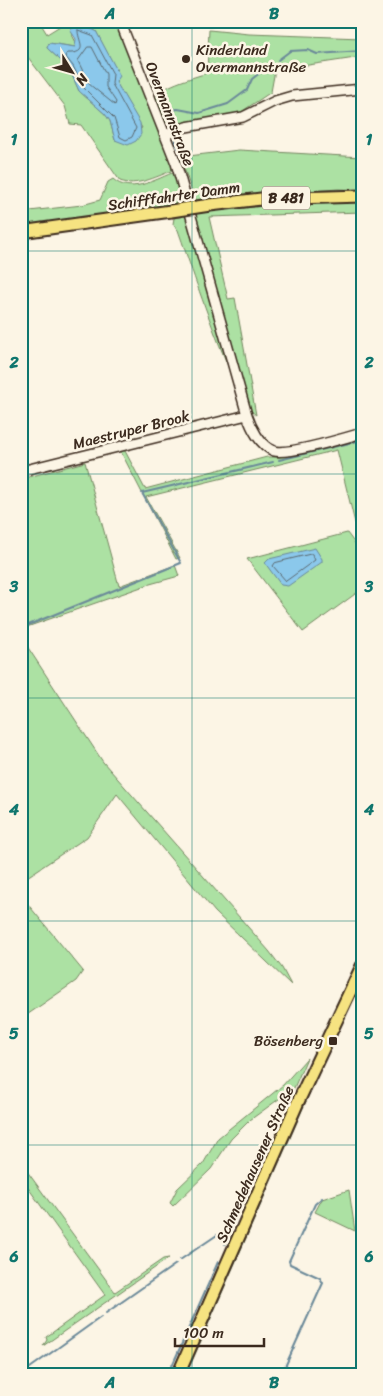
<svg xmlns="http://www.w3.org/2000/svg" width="383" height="1396" font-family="Sriracha,sans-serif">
  <rect width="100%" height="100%" fill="#fcf5e5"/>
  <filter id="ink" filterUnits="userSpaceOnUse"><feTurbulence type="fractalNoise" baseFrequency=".02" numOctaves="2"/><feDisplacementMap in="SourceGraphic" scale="10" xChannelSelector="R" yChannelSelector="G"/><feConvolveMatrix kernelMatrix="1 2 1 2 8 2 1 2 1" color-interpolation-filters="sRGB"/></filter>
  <g filter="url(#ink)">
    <!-- green -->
    <path fill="#ace1a3" stroke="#748660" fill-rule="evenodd" d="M21 21H39L47 34 68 21H115L173 166 171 171C156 177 136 187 120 181L81 125 70 124 65 106 21 48ZM79 24 96 31 119 76 116 82 142 128 115 140 110 121 105 114 79 91 69 68 47 48 49 43 76 47 77 44 72 35Z
      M209 30 249 34 362 38V57L275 70 271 92 235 116 199 122 165 123C162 116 157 108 156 100 154 87 196 77 207 73Z
      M239 150 362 157V190L338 189 195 200 180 157Z
      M172 173 176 175 182 203 21 226V212L82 205 100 200 108 182 113 179C129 194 153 181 172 173Z
      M311 202H362V212L209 217 228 299 235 298 256 415C236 404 189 261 178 230L173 224 174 218 210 211Z
      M362 437V521L355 523 337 450 146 497 180 558 176 559 120 450 124 449 145 489 267 457H279Z
      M85 462 119 586 175 565 179 576 150 584 21 629V479Z
      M347 533 362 553V589L303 632 247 559Z
      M21 637 103 762 269 951 282 968 291 985 215 912 117 794 87 837 21 881Z
      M21 896 83 971 76 981 21 1019Z
      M307 1058 294 1088 250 1120 231 1139 211 1169 173 1206 170 1203 177 1189 203 1164 218 1138 283 1085Z
      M315 1073 318 1074 186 1375H182Z
      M21 1163 115 1292 163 1259 169 1258 43 1346 47 1340 46 1337 105 1295 21 1178Z
      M349 1190 355 1231 315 1212 322 1199Z"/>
    <!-- water -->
    <path fill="#8bc8eb" stroke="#6b8999" d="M79 24 96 31 120 76 116 82 140 123 141 134 136 141 128 145 115 140 110 121 105 114 79 91 69 68 47 48 49 43 75 47 76 39 70 30Z
      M315 548 322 559V562L288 586 281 585 265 563 269 559Z"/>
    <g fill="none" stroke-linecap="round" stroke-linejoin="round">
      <!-- shore -->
      <path stroke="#5b6970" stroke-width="1" d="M78 30 92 35 113 74 112 84 136 128 132 137 126 140 120 137 114 118 84 88 73 66 65 56 67 53C91 54 77 40 78 30Z
        M88 47H92L106 74V87L116 102 115 105 89 84 78 61Z
        M312 554 315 560 286 581 273 566 275 563Z"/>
      <!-- stream -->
      <path stroke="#6b8999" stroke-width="2" d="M278 60 290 51 308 50 317 54 362 51
        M161 98 171 128
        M166 110 178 109 199 113 228 104 247 90 252 79 266 68
        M174 137 184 162
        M279 460 362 440
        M21 628 181 563 142 493 273 462
        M357 1184 362 1182
        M225 1244 227 1237
        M180 1260 217 1235 228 1237
        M106 1313 176 1264
        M23 1373 101 1317
        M168 1375 218 1262
        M290 1375 284 1369 323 1283 320 1278 290 1264 289 1261 315 1204 322 1198"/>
      <defs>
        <path id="minor" d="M120 21 176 163 247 415C251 427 260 446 274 451 288 455 345 438 362 433
          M165 135 186 127 243 117 275 101 292 96 362 89
          M21 471 247 415"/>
        <path id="major" d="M210 205 261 199 362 196
          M21 232 171 211
          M178 1375 297 1104 362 966"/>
      </defs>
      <!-- minor casing -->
      <use href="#minor" stroke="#3b2a1e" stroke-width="12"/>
      <!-- major casing -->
      <use href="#major" stroke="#3b2a1e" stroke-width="15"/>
      <!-- minor -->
      <use href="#minor" stroke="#fcf5e5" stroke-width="9"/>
      <!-- major -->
      <use href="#major" stroke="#f6e381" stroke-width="11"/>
      <defs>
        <path id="major-bridge" d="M171 211 210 205"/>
      </defs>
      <!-- major-bridge casing -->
      <use href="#major-bridge" stroke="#3b2a1e" stroke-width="15" stroke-linecap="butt"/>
      <!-- major-bridge -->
      <use href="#major-bridge" stroke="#f6e381" stroke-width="11"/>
    </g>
  </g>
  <!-- grid -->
  <path fill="none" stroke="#0f766e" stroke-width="1" stroke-opacity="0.55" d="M192 21V1375M21 251H362M21 474H362M21 698H362M21 921H362M21 1145H362"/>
  <!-- markers -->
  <g fill="#3b2a1e" stroke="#fcf5e5" stroke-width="2">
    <circle cx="186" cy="59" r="5"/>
    <rect x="328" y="1036" width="10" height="10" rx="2.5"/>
  </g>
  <g text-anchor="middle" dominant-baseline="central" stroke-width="5" stroke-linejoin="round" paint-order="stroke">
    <!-- shield labels -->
    <rect fill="#fcf5e5" stroke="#75675a" stroke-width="1" x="262" y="186.5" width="48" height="23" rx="4"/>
    <g font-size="14" font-weight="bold" fill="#3b2a1e">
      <text x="286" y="198">B 481</text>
    </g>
    <!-- poi labels -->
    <g font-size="15" fill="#3b2a1e" stroke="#fcf5e5" text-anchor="start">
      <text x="196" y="50">Kinderland<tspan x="196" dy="17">Overmannstraße</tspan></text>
      <text x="323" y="1041" text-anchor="end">Bösenberg</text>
    </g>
    <!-- street labels -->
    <g font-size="15" fill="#3b2a1e" stroke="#fcf5e5">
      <text transform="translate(170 114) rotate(69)">Overmannstraße</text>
      <text transform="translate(174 196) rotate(-8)">Schifffahrter Damm</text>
      <text transform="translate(131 430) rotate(-14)">Maestruper Brook</text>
      <text transform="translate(255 1164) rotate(-66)">Schmedehausener Straße</text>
    </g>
  </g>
  <!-- margin -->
  <rect width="383" height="1396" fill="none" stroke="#fcf5e5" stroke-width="55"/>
  <!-- north arrow -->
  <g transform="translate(72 72) rotate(127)" stroke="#fcf5e5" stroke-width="4" paint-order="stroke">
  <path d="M0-4L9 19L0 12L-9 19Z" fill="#3b2a1e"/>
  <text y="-8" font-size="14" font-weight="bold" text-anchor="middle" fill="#3b2a1e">N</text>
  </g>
  <!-- scale -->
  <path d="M175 1338v8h89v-8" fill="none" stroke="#3b2a1e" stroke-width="2.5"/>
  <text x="183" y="1338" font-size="15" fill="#3b2a1e" stroke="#fcf5e5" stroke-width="4" paint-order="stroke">100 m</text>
  <rect x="28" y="28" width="328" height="1340" fill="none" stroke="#0f766e" stroke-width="2"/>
  <g font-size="16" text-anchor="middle" font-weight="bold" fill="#0f766e">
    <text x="110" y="19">A</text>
    <text x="274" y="19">B</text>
    <text x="14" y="145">1</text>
    <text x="369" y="145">1</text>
    <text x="14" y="368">2</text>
    <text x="369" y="368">2</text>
    <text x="14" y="592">3</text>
    <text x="369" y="592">3</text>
    <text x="14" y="815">4</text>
    <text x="369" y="815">4</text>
    <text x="14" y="1039">5</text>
    <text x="369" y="1039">5</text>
    <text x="14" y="1262">6</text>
    <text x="369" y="1262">6</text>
    <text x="110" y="1388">A</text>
    <text x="274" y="1388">B</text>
  </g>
</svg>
